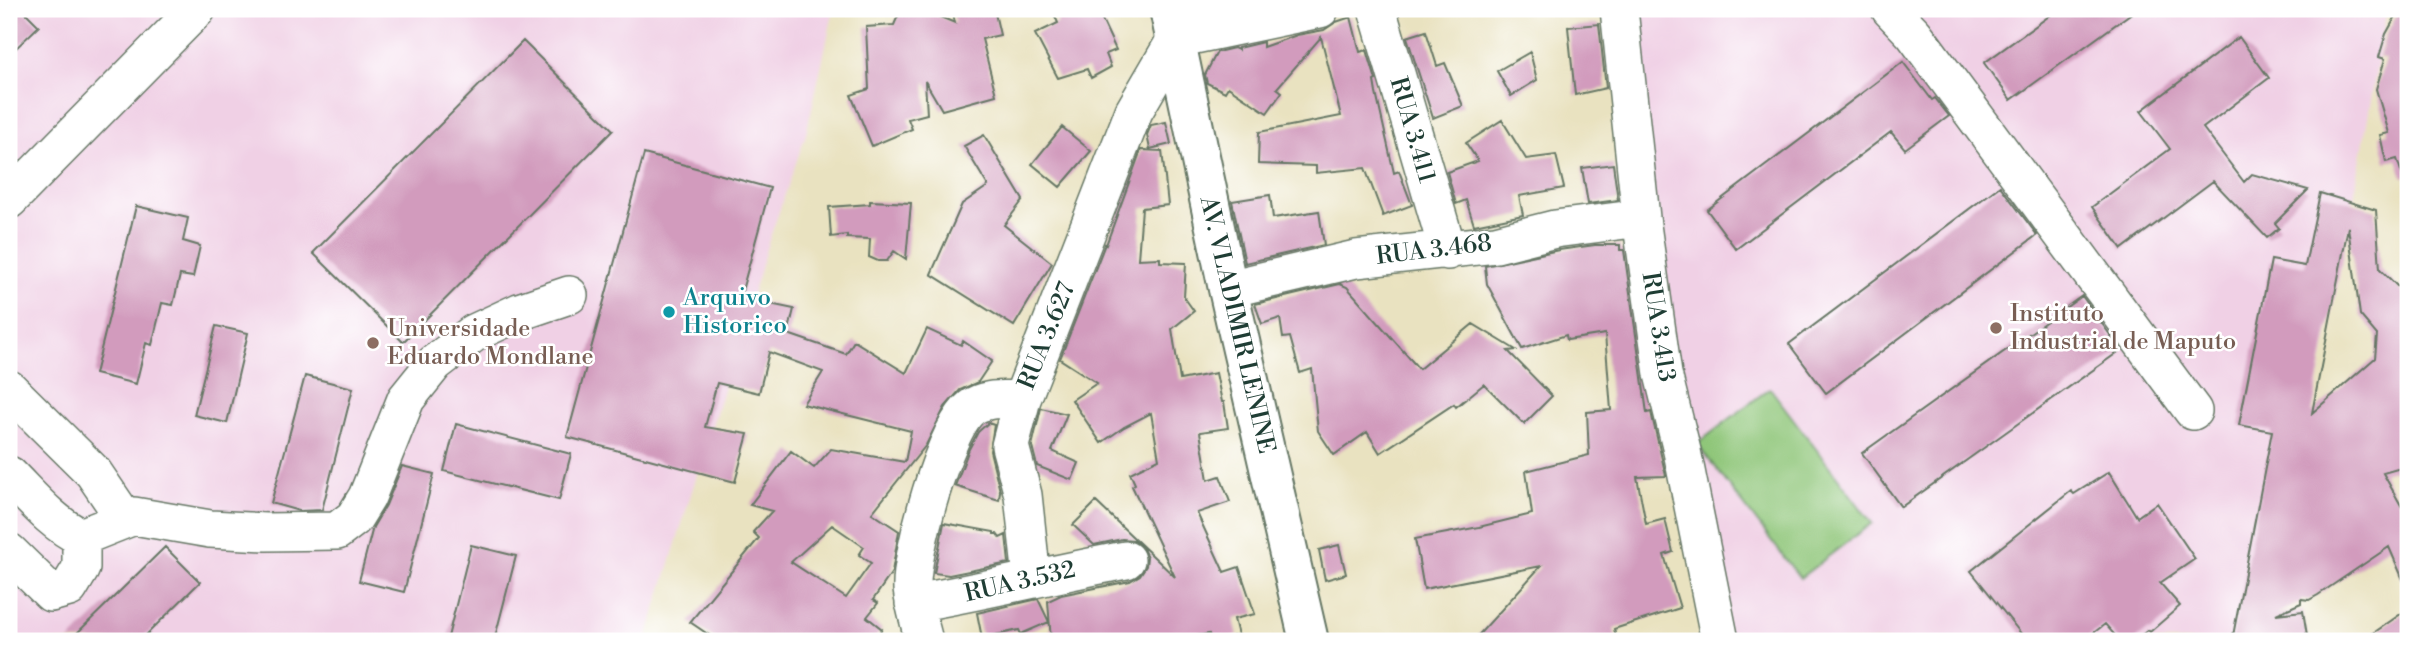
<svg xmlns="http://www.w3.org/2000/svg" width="2417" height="650" font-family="'Libre Bodoni',serif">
  <rect width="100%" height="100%" fill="#fff"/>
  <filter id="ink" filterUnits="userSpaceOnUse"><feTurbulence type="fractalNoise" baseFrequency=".0143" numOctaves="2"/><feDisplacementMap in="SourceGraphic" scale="14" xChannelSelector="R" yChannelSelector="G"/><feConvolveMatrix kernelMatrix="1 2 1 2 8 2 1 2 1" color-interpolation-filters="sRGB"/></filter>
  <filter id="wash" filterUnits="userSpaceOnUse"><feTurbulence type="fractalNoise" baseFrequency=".00686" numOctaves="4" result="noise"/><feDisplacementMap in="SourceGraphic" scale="28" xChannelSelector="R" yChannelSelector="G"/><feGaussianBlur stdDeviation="1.57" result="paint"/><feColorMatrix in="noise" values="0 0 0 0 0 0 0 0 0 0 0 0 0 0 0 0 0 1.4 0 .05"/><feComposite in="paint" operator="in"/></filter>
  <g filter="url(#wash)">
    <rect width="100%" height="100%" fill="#e9e2c0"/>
    <!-- built -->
    <path fill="#f0d0e5" d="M9 9H834L806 134 767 246 646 641H9Z
      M1630 9H2387L2348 231 2268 641H1726L1671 384Z"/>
    <!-- green -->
    <path fill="#8fc679" stroke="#578256" stroke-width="2" d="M1770 388 1872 523 1800 578 1697 444Z"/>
    <g id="blocks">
      <!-- building -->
      <path fill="#d29bbd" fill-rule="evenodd" d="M9 9H22L39 26 9 55Z
        M901 9H921L955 23 952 9H994L1000 35 982 39 996 95 942 110 925 81 927 114 908 119 912 129 872 146 851 95 869 89 866 27 894 25Z
        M1052 9H1097L1116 50 1106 54 1111 67 1091 78 1087 69 1058 78 1035 34 1058 23Z
        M2059 9H2137L2011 100 1984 63Z
        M2400 9H2408V176L2403 177 2397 159 2386 162 2380 135 2389 133 2376 89 2385 59 2379 57 2386 34Z
        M1351 17 1360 52 1367 50 1376 80 1374 81 1376 93 1394 173 1399 171 1412 205 1383 216 1365 168 1316 173V166L1258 164 1259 132 1341 116 1321 37 1277 88 1282 92 1267 113 1228 87 1225 92 1207 83 1205 75 1217 52 1234 48 1238 50V48L1263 42V47L1297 35 1324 30 1336 22Z
        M1599 24 1606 88 1575 95 1568 27Z
        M1426 31 1437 66 1445 63 1463 106 1433 118 1407 37Z
        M2239 37 2269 78 2203 128 2244 182 2252 174 2308 190 2275 223 2279 228 2267 238 2213 181 2122 249 2092 207 2170 149 2141 111Z
        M523 41 613 130 403 342 313 253Z
        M1530 52 1537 80 1511 96 1497 71Z
        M1903 62 1932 100 1935 98 1949 116 1905 149 1891 132 1736 249 1707 210Z
        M1502 120 1526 159 1556 155 1564 188 1519 196 1523 215 1474 225 1466 200 1456 204 1447 172 1478 161 1466 143Z
        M1166 122 1171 144 1150 149 1147 135 1151 125Z
        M1062 127 1091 151 1060 187 1032 164Z
        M984 135 1023 200 1004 225 1052 263 1014 326 931 274 962 204 988 186 964 146Z
        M1141 150 1162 151 1168 205 1142 208 1138 259 1160 258V262L1186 263 1184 297 1194 311 1172 329 1180 380 1216 373 1222 402H1224L1228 428 1200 432 1208 480 1220 476 1230 502 1197 513 1224 572 1239 567 1255 614 1234 619 1238 635 1217 641H1211L1209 634 1165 641H1051L1048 601 1061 595 1130 581 1140 575 1146 566 1147 557 1142 547 1133 540 1122 539 1094 545 1073 525 1096 502 1175 577 1132 486 1135 484 1130 473 1159 459 1151 413 1124 427 1101 443 1072 400 1097 383 1060 359 1105 244 1106 245Z
        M644 154 770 188 740 298 794 309 788 334 846 354 854 341 906 373 927 329 961 345 963 341 992 361 978 382 960 390 945 407 926 445 872 513 899 531 892 572 873 600 878 603 867 617 882 629 873 641H750L733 635 729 641H718L690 622 759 538 753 532 772 511 750 505 791 451 814 468 831 449 905 462 911 431 803 404 823 372 769 352 759 393 717 383 705 427 748 434 735 482 567 437ZM832 525 864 547 859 555 871 563 846 598 791 562Z
        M1613 164 1618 200 1588 204 1582 168Z
        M2000 186 2037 235 1826 393 1789 344Z
        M2320 193 2376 210 2380 269 2408 297V466L2383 473 2408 518V591L2389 547 2318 595 2309 600 2301 599V603L2276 614 2303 611 2308 641H2232L2272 431 2239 425 2271 260 2305 266ZM2348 227 2360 315 2377 335 2375 358 2312 413Z
        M1270 195 1273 218 1319 211 1324 245 1245 263 1232 201Z
        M870 201 911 203 906 259 894 251 887 261H878L869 257 870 239 847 238V235L831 237 829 207 870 204Z
        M136 206 188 218 183 241 200 246 193 277 180 275 173 305 162 303 152 345 146 343 136 384 95 374Z
        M1595 245H1620V250H1624L1647 413 1651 412 1666 476 1637 477 1646 524 1665 519 1673 552 1664 555 1680 608 1614 629 1617 641H1473L1541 566 1424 589 1415 539 1479 527 1532 514 1526 471 1589 455 1587 412 1611 410 1605 334 1567 340 1566 335 1522 349 1487 284 1485 266 1559 250Z
        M1340 284 1347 287 1419 369 1473 324 1516 350 1508 351 1552 396 1524 424 1484 384 1456 407 1454 404 1380 453 1367 432 1334 455 1318 431 1312 369 1300 373 1290 337 1283 338 1280 318 1262 324 1255 304Z
        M2082 296 2121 350 1901 507 1862 453Z
        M216 326 248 333 227 423 194 415Z
        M305 376 353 388 322 510 299 511 271 503Z
        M1041 408 1067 414 1052 451 1079 463 1072 480 1037 466 1032 446Z
        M988 423 994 425 990 451 1000 491 999 500 955 486 969 449 978 432Z
        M456 424 571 454 559 500 444 471Z
        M402 466 434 474 404 592 359 581 373 527 386 505Z
        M2109 472 2137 517 2157 503 2195 559 2160 583 2180 606 2150 632 2148 630 2134 641H2120L2105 624 2083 641H2027L1971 571 2071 491 2074 494Z
        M944 523 994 532V534H997L1000 538 1006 535 1009 563 949 575 934 573Z
        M471 545 516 556 494 641H447Z
        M1339 545 1346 574 1325 580 1319 550Z
        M165 547 200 582 140 641H69Z
        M1038 599 1049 622 1021 634 1019 630 982 638 977 613Z
        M2408 609V641H2362Z"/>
    </g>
  </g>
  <g filter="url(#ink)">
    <use href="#blocks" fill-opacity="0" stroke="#667765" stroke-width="2"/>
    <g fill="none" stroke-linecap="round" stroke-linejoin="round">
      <defs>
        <path id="minor" d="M1377 9 1448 251
          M1619 9 1641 218 1663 374 1682 451 1720 641
          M1890 9 1914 34 2193 411
          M9 200 197 9
          M1228 289 1356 259 1496 244 1555 229 1641 218
          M9 389 93 472 125 519
          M9 475C31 497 53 524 81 537L134 516 210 529 266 532 337 531 354 518 367 497 406 399 435 363 474 333 519 312 569 295
          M9 552 51 593 69 588 81 568V537
          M1032 579 1023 495 1010 446 1022 399 1134 111 1176 39 1320 9
          M914 603C986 591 1055 573 1126 560
          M924 641C920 624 914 607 912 589 910 555 944 429 971 408 985 397 1005 400 1022 399"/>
        <path id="major" d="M1169 9 1228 289 1309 641"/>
      </defs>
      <!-- minor casing -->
      <use href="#minor" stroke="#667765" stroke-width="40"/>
      <!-- major casing -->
      <use href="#major" stroke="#667765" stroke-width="42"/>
      <!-- minor -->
      <use href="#minor" stroke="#fff" stroke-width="37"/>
      <!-- major -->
      <use href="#major" stroke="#fff" stroke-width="38"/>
    </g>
  </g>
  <!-- markers -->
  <circle fill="#0f9aa8" stroke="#fff" stroke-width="2.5" cx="669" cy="312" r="7"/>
  <g fill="#8d6e63" stroke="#fff" stroke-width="2.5">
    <circle cx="1996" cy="328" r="7"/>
    <circle cx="373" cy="343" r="7"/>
  </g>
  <g text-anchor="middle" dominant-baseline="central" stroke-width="5" stroke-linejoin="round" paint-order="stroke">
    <!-- street labels -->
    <g font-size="24" fill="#1f3d34" stroke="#fff">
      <text transform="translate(1412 130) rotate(74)">RUA 3.411</text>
      <text transform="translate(1434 250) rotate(-7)">RUA 3.468</text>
      <text transform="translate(1237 325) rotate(77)">AV. VLADIMIR LENINE</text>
      <text transform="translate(1658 327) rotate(81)">RUA 3.413</text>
      <text transform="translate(1047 336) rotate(-68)">RUA 3.627</text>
      <text transform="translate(1020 582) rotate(-13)">RUA 3.532</text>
    </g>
    <!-- culture labels -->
    <g font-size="24" fill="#0d838f" stroke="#fff" text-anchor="start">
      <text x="683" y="298">Arquivo<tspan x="683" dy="28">Historico</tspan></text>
    </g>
    <!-- education labels -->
    <g font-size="24" fill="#785e54" stroke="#fff" text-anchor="start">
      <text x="2010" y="314">Instituto<tspan x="2010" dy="28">Industrial de Maputo</tspan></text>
      <text x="387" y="329">Universidade<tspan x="387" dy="28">Eduardo Mondlane</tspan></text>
    </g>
  </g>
  <!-- margin -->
  <rect width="2417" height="650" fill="none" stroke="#fff" stroke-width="35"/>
</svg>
